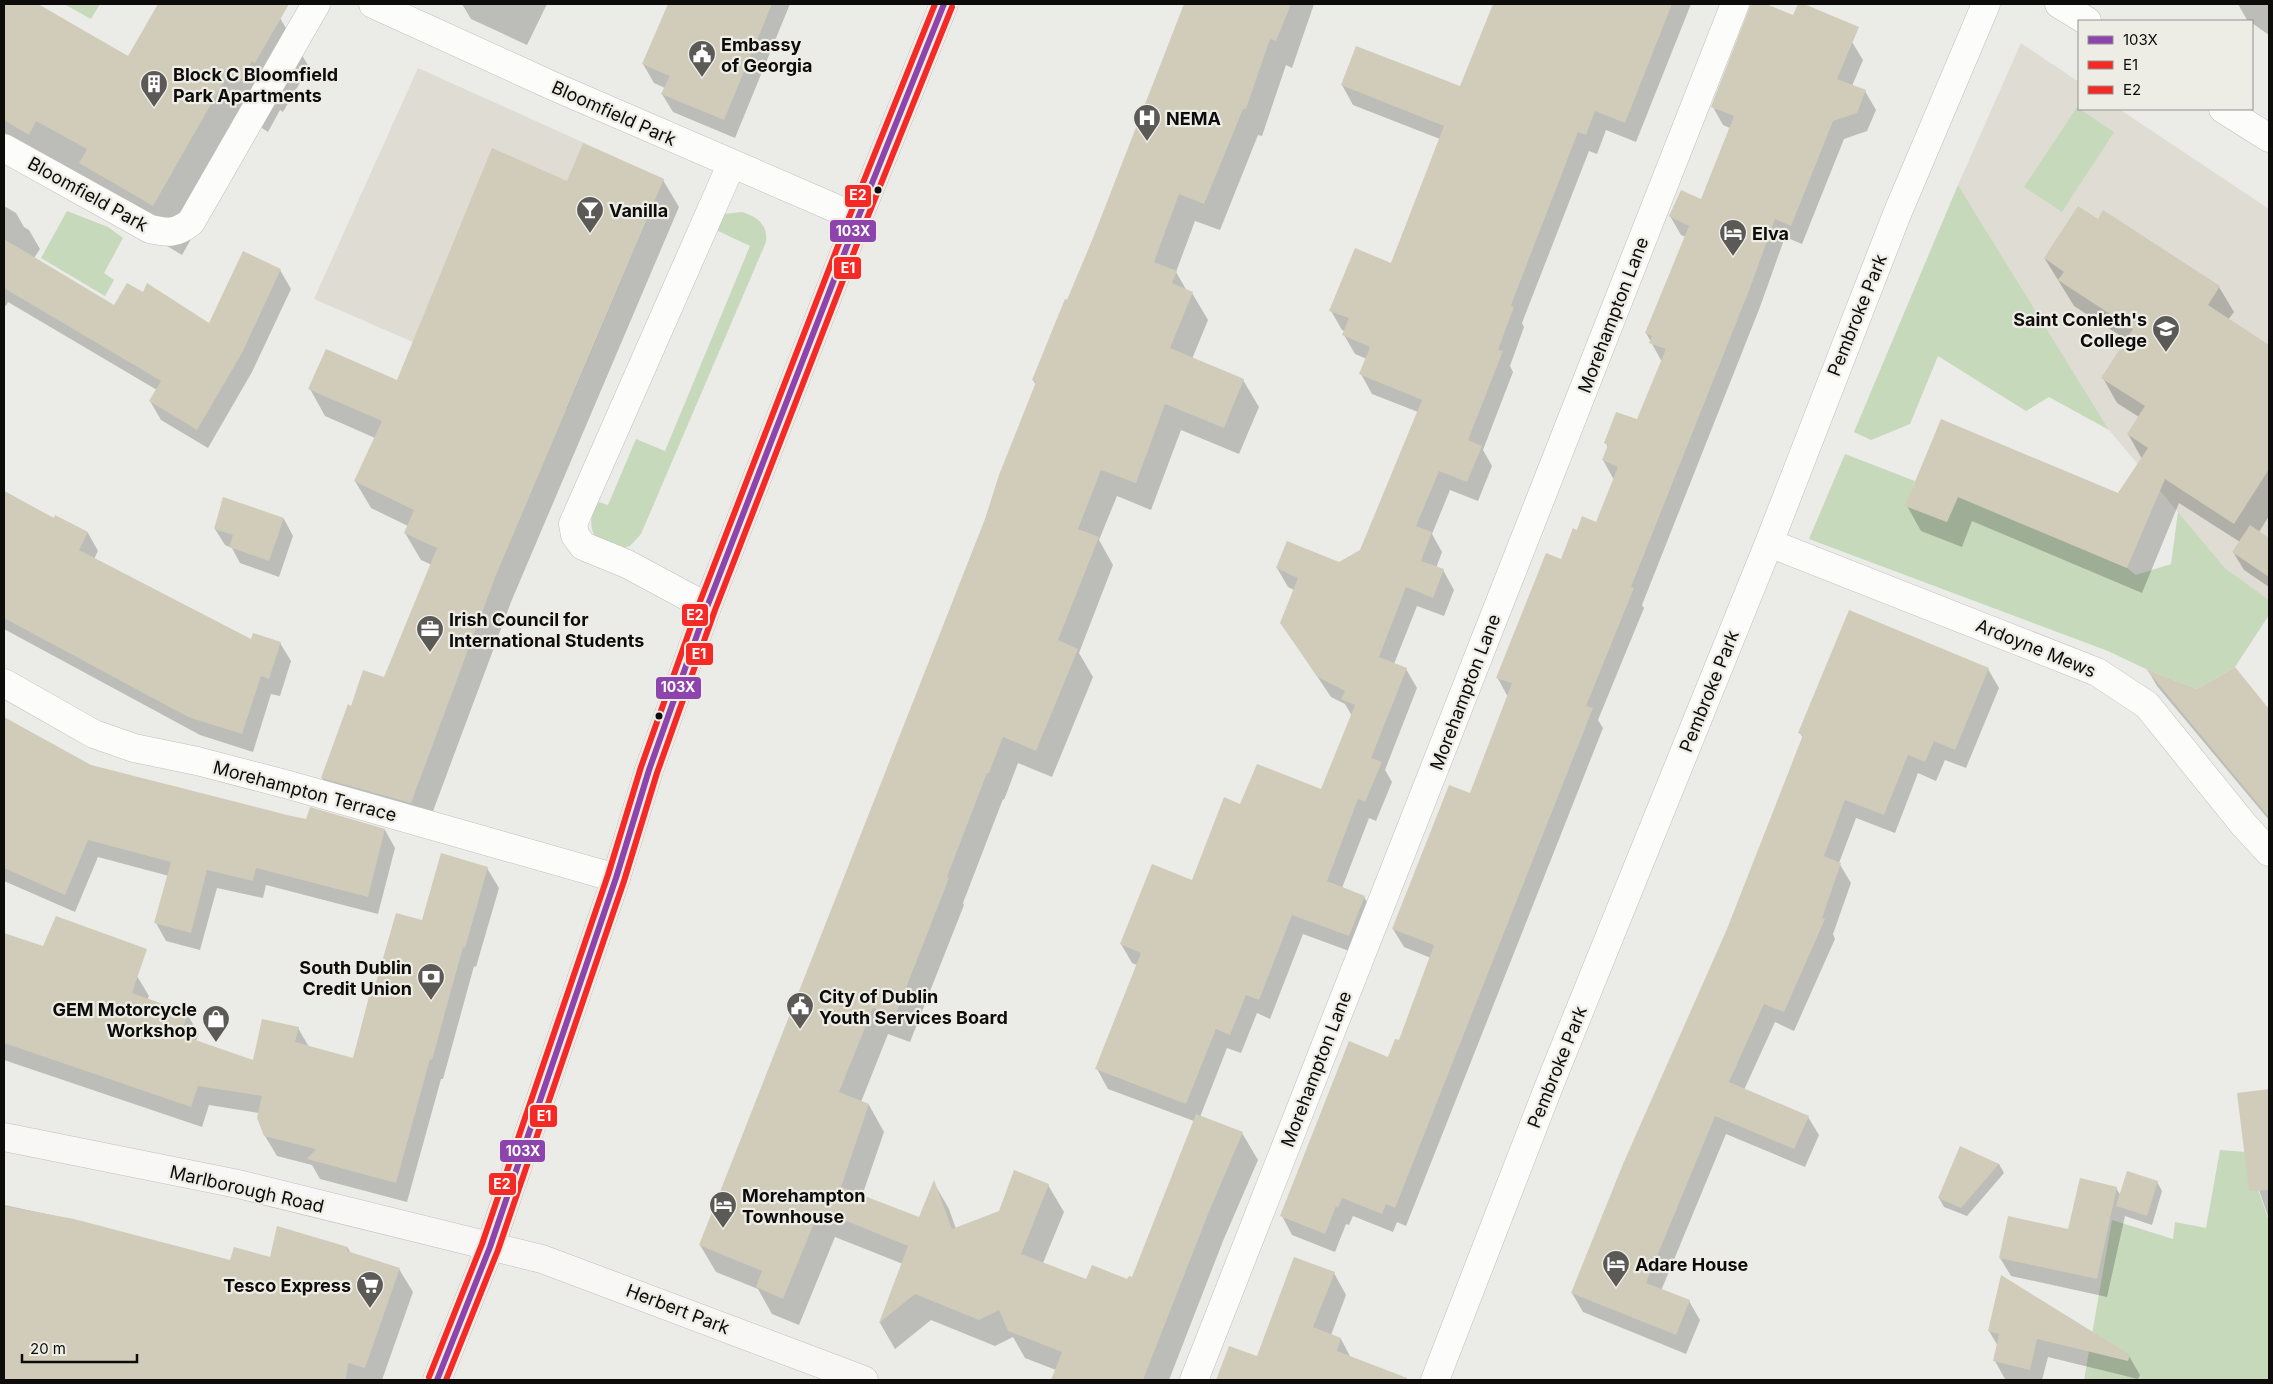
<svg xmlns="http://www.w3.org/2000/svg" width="2273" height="1384" font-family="Inter,sans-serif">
  <rect width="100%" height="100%" fill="#ebebe7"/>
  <!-- built -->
  <path fill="#dedcd3" d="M2021 43 2079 82V109H2119L2269 209V600L2225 568 2109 430 1958 185Z
    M418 68 664 179 567 409 314 299Z"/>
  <!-- green -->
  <path fill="#c6d9bb" d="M64 4H100L91 19Z
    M2077 107 2114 132 2062 212 2024 187Z
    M1958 185 2109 430 2049 397 2026 411 1938 356 1910 424 1871 440 1854 432Z
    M67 211 108 227 123 238 104 273 114 280 105 296 41 258Z
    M742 212C758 217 768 225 766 242L641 534 630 546 620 549 597 540C588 527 591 515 596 501L608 505 636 439 665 451 750 246 716 230 724 214Z
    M1845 454 1915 481 1906 506 1947 522 1958 497 2127 568 2136 575 2171 564 2178 512 2225 568 2269 600V615L2235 667 2197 689 2146 669 2108 651 1809 539Z
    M2220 1150 2245 1152 2269 1221V1380H2084L2112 1220 2173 1239 2175 1222 2206 1228Z"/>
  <!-- shadow -->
  <path fill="#0003" d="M4 4H36L129 58 160 4H255L280 18 309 67 283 112 280 110 268 132 256 124 182 255 4 147Z
    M462 4H547L527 45 471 19Z
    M669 4H790L735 138 673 112 662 94 665 88 654 83 643 64Z
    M1186 4H1314L1292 68 1286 65 1262 136 1258 135 1220 230 1195 221 1176 272 1187 291 1192 293 1208 320 1192 359 1243 380 1259 407 1239 454 1181 430 1151 510 1117 496 1099 540 1113 565 1079 653 1093 677 1052 777 1018 763 1004 800 1003 799 963 903 964 905 910 1042 888 1034 861 1102 869 1105 884 1132 862 1196 919 1218 934 1183 949 1209 956 1229 1000 1212 1048 1185 1064 1212 1043 1263 1087 1280 1128 1281 1133 1279 1194 1121 1108 1089 1097 1069 1137 965 1132 963 1121 944 1193 881 1241 805 1322 790 1352 716 1345 704 1331 697 1281 623 1294 590 1288 587 1277 568 1339 564 1361 550 1418 412 1372 394 1361 374 1367 359 1355 354 1344 335 1345 331 1342 330 1331 311 1391 264 1440 139 1353 105 1342 85 1461 88 1494 4H1691L1636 142 1606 130 1597 154 1589 151 1522 323 1524 327 1510 366 1513 372 1483 450 1492 466 1478 501 1450 490 1432 534 1442 552 1436 568 1443 570 1454 590 1444 616 1417 606 1394 664 1406 669 1417 688 1385 770 1392 782 1376 821 1369 818 1342 888 1364 897 1375 916 1360 955 1303 934 1270 1019 1257 1013 1241 1053 1227 1048 1200 1117 1242 1133 1258 1160 1223 1241 1169 1380H1052L1056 1370 1025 1358 1013 1337 995 1346 931 1320 895 1349 880 1323 903 1264 835 1237 799 1325 772 1314 758 1289 716 1272 700 1245 986 519 1036 385 1033 380 1094 239 1146 103Z
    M1752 4H1762L1852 42 1863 60 1852 86 1865 91 1876 110 1867 131 1844 139 1802 244 1785 237 1760 307 1642 605 1644 608 1598 720 1603 728 1406 1226 1397 1222 1393 1232 1353 1216 1349 1225 1346 1224 1335 1252 1292 1235 1282 1216 1400 1042 1431 958 1404 947 1393 929 1471 795 1508 697 1497 677 1578 531 1597 523 1614 480 1603 460 1608 448 1606 443 1638 421 1662 362 1646 333 1686 237 1681 235 1670 216 1702 200 1730 128 1723 125 1713 107Z
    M2238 4H2269V35L2252 23V21L2247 20Z
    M663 180 679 207 511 602 426 830 338 805 322 778 351 707 385 679 432 565 421 560 405 533 408 526 371 508 355 481 375 438 325 416 310 389 397 381 567 183Z
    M4 206 16 213 24 227 29 230 40 249 34 258 114 306 143 293 210 325 280 270 291 289 252 372 208 448 161 420 150 401 157 390 8 302 6 306 4 305Z
    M2098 221 2219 287 2234 312 2228 320 2269 347V516L2259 532 2269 539V587L2244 570 2233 552 2240 542 2179 503 2142 593 1972 521 1962 547 1921 531 1907 506 1942 421 2118 494 2142 459 2128 434 2139 417 2117 403 2103 378 2127 340 2074 306 2045 259Z
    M4 491 54 519 55 517 88 533 98 551 94 559 252 641 280 643 291 661 280 696 271 694 253 752 200 735 4 629Z
    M284 519 293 536 279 577 240 563 232 548 225 545 215 529Z
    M1988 669 1999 688 1966 768 1945 760 1936 781 1918 773 1895 833 1856 818 1839 863 1851 883 1833 934 1835 939 1794 1031 1775 1022 1744 1090 1808 1117 1819 1135 1805 1167 1726 1134 1661 1291 1689 1301 1700 1320 1686 1354 1583 1312 1572 1293 1728 929 1803 738 1800 733Z
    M2235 669 2269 711V820L2157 686 2149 672 2197 690Z
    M4 718 91 767 291 818 385 830 395 848 378 914 266 885 263 898 217 888 200 950 166 941 156 923 169 876 98 857 75 912 4 881Z
    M487 868 499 888 476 967 474 966 443 1079H441L407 1202 320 1179 312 1165 277 1156 265 1136 259 1113 209 1105 202 1127 4 1060V934L137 976 149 996 147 1000 187 1014 199 1034 196 1041 254 1061 298 1028 309 1047 354 1059 376 987 422 922Z
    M2269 1090V1219L2246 1152 2239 1094Z
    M1960 1148 1999 1164 2004 1173 1967 1216 1944 1207 1939 1198Z
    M2157 1182 2162 1191 2152 1225 2125 1216 2107 1297 2011 1276 2000 1258 2069 1231 2116 1188 2121 1196Z
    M4 1205 74 1220 231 1262 348 1248 351 1254 399 1269 413 1292 382 1380H4Z
    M1334 1273 1346 1295 1331 1335 1341 1339 1351 1358 1381 1369 1387 1380H1218L1230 1348 1258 1358Z
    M2002 1277 2129 1356 2140 1375 2138 1379 2048 1357 2042 1380 2005 1379 1995 1361 1998 1346 1989 1331Z"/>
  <!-- building -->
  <path fill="#d1ccb9" d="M4 4H38L128 56 158 4H289L255 63 252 61 239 83 227 76 153 206 79 163 87 149 36 121 29 135 4 120Z
    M668 4H772L724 120 661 94 670 76 642 64Z
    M1184 4H1291L1276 41 1270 39 1246 109H1243L1204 204 1179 194 1154 262 1177 271 1172 283 1193 292 1170 348 1244 379 1224 428 1165 404 1136 483 1101 470 1078 529 1099 537 1058 640 1078 649 1036 751 1003 737 989 773H987L947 877 949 878 895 1016 873 1008 839 1092 869 1104 841 1187 919 1217 934 1180 952 1229 999 1211 1014 1170 1049 1184 1021 1254 1086 1279 1092 1265 1127 1279 1129 1276 1132 1277 1196 1114 1243 1132 1208 1214 1143 1380H1051L1062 1352 1008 1331 999 1310 979 1320 915 1294 879 1323 908 1246 849 1222 819 1211 783 1299 756 1287 762 1271 699 1245 985 519 999 475 1036 382 1032 380 1065 299 1067 300 1093 238Z
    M1493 4H1672L1625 123 1595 111 1586 135 1578 132 1511 305 1514 307 1498 350 1503 351 1468 440 1482 446 1467 482 1439 471 1416 526 1432 532 1421 561 1444 569 1433 598 1406 587 1379 657 1407 668 1371 758 1382 762 1365 802 1358 799 1327 881 1365 896 1349 936 1292 915 1259 1000 1246 995 1230 1035 1216 1029 1186 1104 1095 1069 1141 953 1120 944 1152 864 1192 880 1224 797 1240 804 1257 764 1321 789 1355 705 1341 699 1345 691 1318 677 1280 623 1298 578 1276 568 1287 541 1339 562 1360 550 1422 400 1359 374 1370 347 1342 335 1349 318 1329 311 1355 248 1391 263 1444 126 1341 85 1356 46 1460 86Z
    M1751 4H1766L1793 15 1798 4H1804L1859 27 1837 79 1866 90 1857 113 1833 121 1791 226 1775 219 1750 288 1631 587 1634 588 1586 706 1593 708 1395 1208 1386 1204 1382 1214 1342 1198 1338 1208 1336 1206 1325 1234 1280 1216 1349 1041 1388 1057 1395 1039 1399 1040 1434 945 1392 929 1449 785 1470 793 1512 683 1496 678 1546 553 1561 559 1573 528 1577 530 1582 516 1596 522 1618 467 1602 460 1608 445 1604 443 1616 412 1637 419 1666 349 1649 343 1652 336 1645 333 1689 226 1669 216 1681 190 1701 199 1734 116 1711 107Z
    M583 143 664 179 496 575 411 803 321 778 348 704 351 706 363 670 384 677 437 548 404 533 414 510 354 481 382 421 308 389 326 349 397 380 492 148 567 181Z
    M2078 206 2098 219 2103 210 2220 286 2208 305 2269 345V469L2234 524 2165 479 2127 568 1958 497 1947 522 1905 506 1941 419 2118 493 2148 448 2127 434 2145 406 2101 378 2133 329 2058 280 2064 272 2044 258Z
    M4 239 114 305 127 283 143 292 147 283 209 323 243 251 281 269 242 353 197 430 149 401 161 381 4 288Z
    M4 491 54 518 55 515 88 532 79 550 251 639 253 633 281 642 269 679 261 676 242 734 188 717 4 618Z
    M223 497 284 518 269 561 229 547 233 535 214 529Z
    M2250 525 2269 538V577L2232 552Z
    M1849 610 1989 668 1955 750 1934 741 1925 762 1908 755 1884 815 1845 800 1824 856 1841 863 1822 918 1825 919 1784 1012 1764 1004 1729 1082 1809 1116 1794 1149 1715 1116 1646 1283 1690 1300 1676 1335 1571 1293 1623 1164 1727 929 1803 735 1798 733Z
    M2235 667 2269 709V817L2146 669 2197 689Z
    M4 717 91 765 291 816 306 819 310 807 385 829 368 897 256 868 253 881 207 870 191 933 154 923 171 862 88 840 65 895 4 868Z
    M441 853 488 867 465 948 463 947 432 1060 430 1059 396 1183 307 1159 316 1149 264 1136 257 1118 262 1096 198 1086 191 1107 4 1043V933L43 946 56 916 147 949 132 993 188 1013 181 1035 253 1060 262 1019 299 1027 295 1042 353 1058 372 985 375 986 396 913 422 920Z
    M2269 1089V1190L2249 1191 2237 1093Z
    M1960 1146 1999 1164 1961 1208 1938 1198Z
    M2127 1171 2158 1181 2147 1216 2116 1206Z
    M2080 1178 2117 1187 2097 1279 1999 1258 2008 1216 2068 1229Z
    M4 1206 74 1219 230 1260 234 1247 270 1257 277 1226 348 1247 347 1251 400 1268 365 1368 348 1363 346 1380H4Z
    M1294 1257 1335 1272 1313 1327 1341 1338 1337 1351 1407 1378V1380H1216L1229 1346 1257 1356Z
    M2001 1275 2130 1355 2128 1361 2037 1339 2030 1370 1993 1361 1999 1334 1988 1331Z"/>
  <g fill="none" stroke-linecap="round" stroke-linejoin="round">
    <defs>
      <path id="street" d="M373 4 553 86 858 218
        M2059 4 2087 21
        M2223 109 2269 138
        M4 148 150 229C168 233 176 234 191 222L316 4
        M1769 543 2097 672 2147 705 2244 825 2269 852
        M707 607 627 564 583 546 575 535 573 524 731 165
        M4 683 94 734 134 748 197 761 289 785 616 878
        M1194 1380 1735 4
        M1435 1380 1549 1086 1769 543 1897 214 1986 4"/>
      <path id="secondary" d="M4 1137 238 1184 542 1259 864 1380
        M437 1380 490 1247 616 878 649 770 707 607 858 218 944 4"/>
    </defs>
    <!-- street casing -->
    <use href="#street" stroke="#bfbfbc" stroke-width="29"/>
    <!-- secondary casing -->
    <use href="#secondary" stroke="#bfbfbc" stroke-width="29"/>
    <!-- street -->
    <use href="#street" stroke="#fcfcfb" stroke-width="28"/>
    <!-- secondary -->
    <use href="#secondary" stroke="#f9f7f5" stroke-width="28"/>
    <defs>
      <path id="bus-1" d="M437 1380 490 1247 616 878 649 770 707 607 858 218 944 4"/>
      <path id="bus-2" d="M446 1380 498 1250 624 881 657 773 715 610 866 221 952 7"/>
      <path id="bus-3" d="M429 1377 482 1244 608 875 641 767 699 604 850 215 935 4"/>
    </defs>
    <!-- bus-1 casing -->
    <use href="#bus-1" stroke="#edece5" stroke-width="10"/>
    <!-- bus-2 casing -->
    <use href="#bus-2" stroke="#edece5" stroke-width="10"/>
    <!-- bus-3 casing -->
    <use href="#bus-3" stroke="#edece5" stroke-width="10"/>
    <!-- bus-1 -->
    <use href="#bus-1" stroke="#8e44ad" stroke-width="6"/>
    <!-- bus-2 -->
    <use href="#bus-2" stroke="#f52a26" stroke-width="6"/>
    <!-- bus-3 -->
    <use href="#bus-3" stroke="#f52a26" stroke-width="6"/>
  </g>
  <!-- icons -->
  <defs>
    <symbol id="civic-pin" viewBox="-11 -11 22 30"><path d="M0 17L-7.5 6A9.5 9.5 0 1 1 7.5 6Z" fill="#5b5a57" stroke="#edece5"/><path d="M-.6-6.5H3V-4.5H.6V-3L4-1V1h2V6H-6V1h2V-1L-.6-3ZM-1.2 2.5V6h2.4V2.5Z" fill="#fff"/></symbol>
    <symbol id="building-pin" viewBox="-11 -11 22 30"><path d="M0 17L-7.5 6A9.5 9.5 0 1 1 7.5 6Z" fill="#5b5a57" stroke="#edece5"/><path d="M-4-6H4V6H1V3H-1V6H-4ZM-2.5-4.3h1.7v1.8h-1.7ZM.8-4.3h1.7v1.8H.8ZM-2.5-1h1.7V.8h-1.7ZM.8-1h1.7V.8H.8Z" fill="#fff"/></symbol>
    <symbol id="hospital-pin" viewBox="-11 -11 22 30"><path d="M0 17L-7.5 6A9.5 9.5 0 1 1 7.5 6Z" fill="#5b5a57" stroke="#edece5"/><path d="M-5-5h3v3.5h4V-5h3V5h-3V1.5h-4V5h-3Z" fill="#fff"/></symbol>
    <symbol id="bar-pin" viewBox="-11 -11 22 30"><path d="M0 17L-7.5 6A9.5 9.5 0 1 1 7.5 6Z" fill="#5b5a57" stroke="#edece5"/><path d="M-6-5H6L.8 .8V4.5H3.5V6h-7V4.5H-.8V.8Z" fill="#fff"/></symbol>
    <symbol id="hotel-pin" viewBox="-11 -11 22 30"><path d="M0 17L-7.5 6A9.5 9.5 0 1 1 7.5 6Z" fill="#5b5a57" stroke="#edece5"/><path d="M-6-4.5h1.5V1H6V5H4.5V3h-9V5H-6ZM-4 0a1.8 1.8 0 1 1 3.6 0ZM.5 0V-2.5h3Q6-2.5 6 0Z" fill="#fff"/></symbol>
    <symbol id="school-pin" viewBox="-11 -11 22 30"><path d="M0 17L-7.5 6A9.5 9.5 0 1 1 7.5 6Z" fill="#5b5a57" stroke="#edece5"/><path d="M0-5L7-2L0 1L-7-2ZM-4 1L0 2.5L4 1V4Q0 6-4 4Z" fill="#fff"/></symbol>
    <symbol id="office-pin" viewBox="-11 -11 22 30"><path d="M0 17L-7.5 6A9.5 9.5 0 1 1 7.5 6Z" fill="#5b5a57" stroke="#edece5"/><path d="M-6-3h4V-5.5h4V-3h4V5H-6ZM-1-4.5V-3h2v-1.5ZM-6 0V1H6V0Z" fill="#fff"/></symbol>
    <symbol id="bank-pin" viewBox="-11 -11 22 30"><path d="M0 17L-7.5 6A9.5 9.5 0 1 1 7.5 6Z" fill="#5b5a57" stroke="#edece5"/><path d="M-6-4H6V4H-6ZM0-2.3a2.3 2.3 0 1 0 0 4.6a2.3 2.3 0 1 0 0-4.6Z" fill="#fff"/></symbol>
    <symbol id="shop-pin" viewBox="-11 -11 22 30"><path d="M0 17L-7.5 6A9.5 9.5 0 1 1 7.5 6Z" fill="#5b5a57" stroke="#edece5"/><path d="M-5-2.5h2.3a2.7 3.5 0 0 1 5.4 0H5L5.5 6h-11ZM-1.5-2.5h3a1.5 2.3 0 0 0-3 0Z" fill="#fff"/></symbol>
    <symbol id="supermarket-pin" viewBox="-11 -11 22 30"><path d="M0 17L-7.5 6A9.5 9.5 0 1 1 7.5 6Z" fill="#5b5a57" stroke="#edece5"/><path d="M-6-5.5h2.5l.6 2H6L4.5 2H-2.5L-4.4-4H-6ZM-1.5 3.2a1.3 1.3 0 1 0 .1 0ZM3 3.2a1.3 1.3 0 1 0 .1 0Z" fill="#fff"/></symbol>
  </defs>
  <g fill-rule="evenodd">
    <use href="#civic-pin" x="686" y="38" width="32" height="43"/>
    <use href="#building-pin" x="138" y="68" width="32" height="43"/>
    <use href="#hospital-pin" x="1131" y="102" width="32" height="43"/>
    <use href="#bar-pin" x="574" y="194" width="32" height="43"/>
    <use href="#hotel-pin" x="1717" y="217" width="32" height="43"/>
    <use href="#school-pin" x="2150" y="313" width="32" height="43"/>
    <use href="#office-pin" x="414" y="613" width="32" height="43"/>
    <use href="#bank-pin" x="415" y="961" width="32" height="43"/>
    <use href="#civic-pin" x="784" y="990" width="32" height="43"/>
    <use href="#shop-pin" x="200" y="1003" width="32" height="43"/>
    <use href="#hotel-pin" x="707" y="1189" width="32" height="43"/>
    <use href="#hotel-pin" x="1600" y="1248" width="32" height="43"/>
    <use href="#supermarket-pin" x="354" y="1269" width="32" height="43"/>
  </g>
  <!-- markers -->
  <g fill="#0d0c0a" stroke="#edece5" stroke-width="2">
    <circle cx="878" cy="190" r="4.5"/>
    <circle cx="659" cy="716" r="4.5"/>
  </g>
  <g text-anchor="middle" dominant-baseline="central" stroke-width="4.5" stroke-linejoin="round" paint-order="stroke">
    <!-- poi labels -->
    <g font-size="18" font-weight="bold" fill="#0d0c0a" stroke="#edece5" text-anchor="start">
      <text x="721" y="44">Embassy<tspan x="721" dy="21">of Georgia</tspan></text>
      <text x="173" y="74">Block C Bloomfield<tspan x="173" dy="21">Park Apartments</tspan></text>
      <text x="1166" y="118">NEMA</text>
      <text x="609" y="210">Vanilla</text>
      <text x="1752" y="233">Elva</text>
      <text x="2147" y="319" text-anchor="end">Saint Conleth's<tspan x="2147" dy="21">College</tspan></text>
      <text x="449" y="619">Irish Council for<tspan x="449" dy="21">International Students</tspan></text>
      <text x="412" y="967" text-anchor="end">South Dublin<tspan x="412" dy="21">Credit Union</tspan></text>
      <text x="819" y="996">City of Dublin<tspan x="819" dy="21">Youth Services Board</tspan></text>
      <text x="197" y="1009" text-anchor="end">GEM Motorcycle<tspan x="197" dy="21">Workshop</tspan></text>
      <text x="742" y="1195">Morehampton<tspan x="742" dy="21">Townhouse</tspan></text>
      <text x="1635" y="1264">Adare House</text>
      <text x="351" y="1285" text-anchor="end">Tesco Express</text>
    </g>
    <!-- street labels -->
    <g font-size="18" fill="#0d0c0a" stroke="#edece5">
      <text transform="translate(614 113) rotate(24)">Bloomfield Park</text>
      <text transform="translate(88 194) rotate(29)">Bloomfield Park</text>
      <text transform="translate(1613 315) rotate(-69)">Morehampton Lane</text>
      <text transform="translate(1857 315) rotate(-68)">Pembroke Park</text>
      <text transform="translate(2036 648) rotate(22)">Ardoyne Mews</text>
      <text transform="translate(1709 691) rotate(-68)">Pembroke Park</text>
      <text transform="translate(1465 692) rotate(-69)">Morehampton Lane</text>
      <text transform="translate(305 791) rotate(15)">Morehampton Terrace</text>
      <text transform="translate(1557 1067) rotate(-68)">Pembroke Park</text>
      <text transform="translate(1316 1069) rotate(-69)">Morehampton Lane</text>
      <text transform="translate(247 1189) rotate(13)">Marlborough Road</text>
      <text transform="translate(678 1309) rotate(21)">Herbert Park</text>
    </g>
  </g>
  <g stroke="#edece5" stroke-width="2">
    <rect x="844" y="184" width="28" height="24" rx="5" fill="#f52a26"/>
    <rect x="829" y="219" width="48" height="24" rx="5" fill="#8e44ad"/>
    <rect x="833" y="256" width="29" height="24" rx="5" fill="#f52a26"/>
    <rect x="681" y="603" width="28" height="24" rx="5" fill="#f52a26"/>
    <rect x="685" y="642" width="29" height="24" rx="5" fill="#f52a26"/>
    <rect x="655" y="676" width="47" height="24" rx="5" fill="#8e44ad"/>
    <rect x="529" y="1104" width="29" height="24" rx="5" fill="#f52a26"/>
    <rect x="499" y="1139" width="47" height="24" rx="5" fill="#8e44ad"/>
    <rect x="488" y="1172" width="29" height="24" rx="5" fill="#f52a26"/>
  </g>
  <g font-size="14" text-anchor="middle" font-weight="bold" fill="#fff">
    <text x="858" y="200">E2</text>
    <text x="853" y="236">103X</text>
    <text x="848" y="273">E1</text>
    <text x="695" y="620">E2</text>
    <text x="699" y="659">E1</text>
    <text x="678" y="692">103X</text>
    <text x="544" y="1121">E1</text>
    <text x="523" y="1156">103X</text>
    <text x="502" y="1189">E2</text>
  </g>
  <!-- border -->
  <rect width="2273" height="1384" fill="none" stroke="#0d0c0a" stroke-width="10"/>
  <!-- legend -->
  <rect x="2078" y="20" width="175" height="90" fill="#edece5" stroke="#93928d"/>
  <rect x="2088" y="36" width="25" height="8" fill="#8e44ad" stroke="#93928d"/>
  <text x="2123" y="45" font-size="15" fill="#0d0c0a">103X</text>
  <rect x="2088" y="61" width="25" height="8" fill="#f52a26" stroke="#93928d"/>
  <text x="2123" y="70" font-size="15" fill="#0d0c0a">E1</text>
  <rect x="2088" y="86" width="25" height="8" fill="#f52a26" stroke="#93928d"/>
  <text x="2123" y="95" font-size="15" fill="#0d0c0a">E2</text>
  <!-- scale -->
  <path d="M22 1354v8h115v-8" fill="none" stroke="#0d0c0a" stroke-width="2.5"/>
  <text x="30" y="1354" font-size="15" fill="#0d0c0a" stroke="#edece5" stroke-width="4" paint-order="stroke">20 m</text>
</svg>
